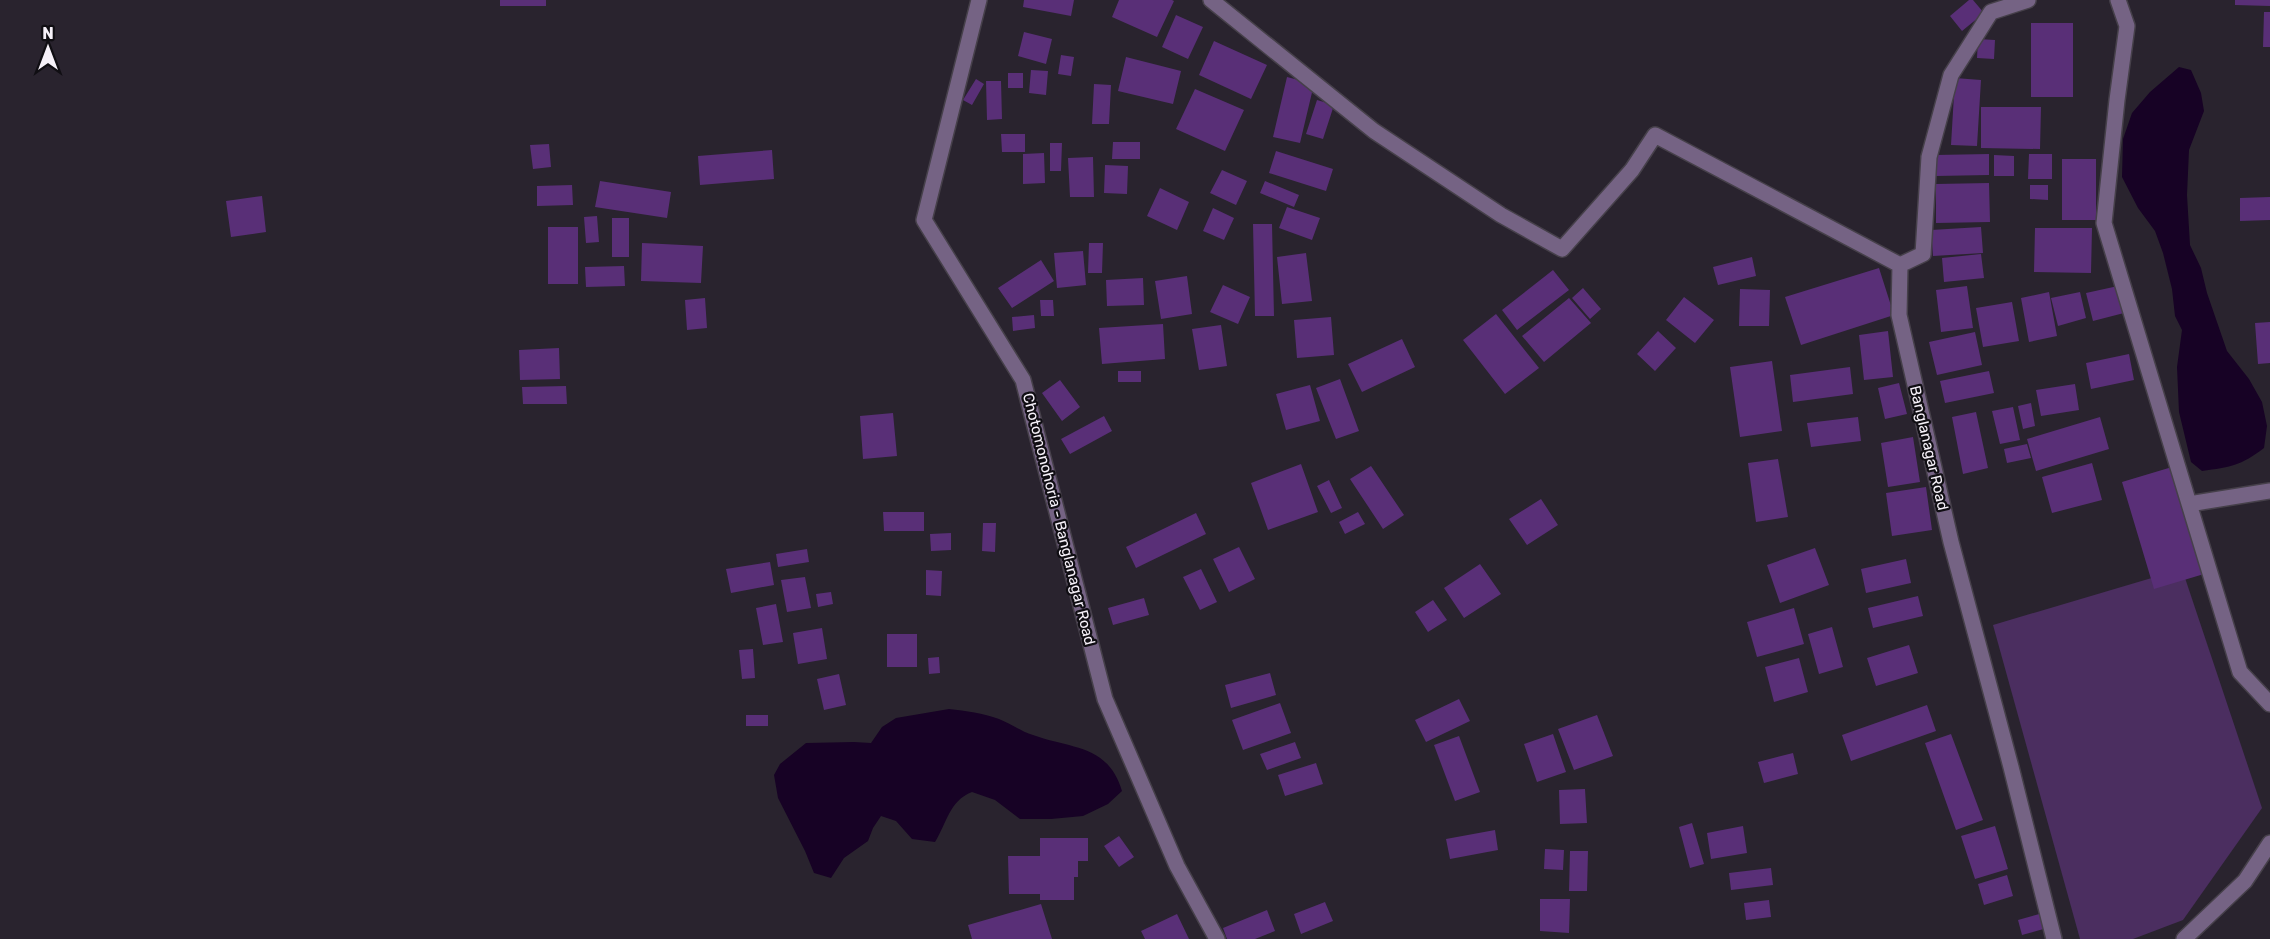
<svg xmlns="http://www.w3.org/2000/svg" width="2270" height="939" font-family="Rubik,sans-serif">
  <rect width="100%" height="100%" fill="#29232e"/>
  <!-- green -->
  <path fill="#4b2e60" d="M2182 569 2262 808 2183 920 2133 939H2080L1993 625Z"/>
  <!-- water -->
  <path fill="#170225" d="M2179 67 2191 70 2201 93 2204 111 2189 150 2187 195 2190 245 2201 268 2207 293 2227 351 2249 379 2262 402 2267 426 2264 448C2240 466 2231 467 2202 471L2191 462 2179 412 2177 367 2182 330 2175 316 2172 289 2163 253 2155 231 2138 208 2122 177 2123 139 2132 113 2150 92Z
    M949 709C966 711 983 713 999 719 1011 724 1021 731 1033 735 1071 749 1108 744 1122 791L1108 804 1083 816 1051 819H1020L995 800 972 792C949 801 947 823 935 842L912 839 896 821 881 816 873 828 868 841 844 858 831 878 814 873 805 851 778 798 774 775 780 764 806 743 854 742 871 743 882 727 896 718Z"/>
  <!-- building -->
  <path fill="#592f77" d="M500 0H546V6H500Z
    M1024 0H1074L1071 16 1023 7Z
    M1119 0H1172L1174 1 1157 37 1112 17Z
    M1969 0H1973L1984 13 1962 31 1950 16Z
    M2235 0H2270V6L2235 5Z
    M2264 12H2270V47H2263Z
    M1176 15 1203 27 1188 59 1162 47Z
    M2031 23H2073V97H2031Z
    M1024 32 1052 39 1046 64 1018 56Z
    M1978 39 1995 40 1994 59 1977 58Z
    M1214 41 1267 65 1251 99 1199 75Z
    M1061 55 1074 57 1071 76 1058 74Z
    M1126 57 1181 71 1173 104 1118 91Z
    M1031 70 1048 71 1046 95 1029 93Z
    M1008 73H1023V88H1008Z
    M1287 77 1314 84 1300 143 1273 137Z
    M1955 78 1981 80 1977 146 1951 145Z
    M976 79 984 84 972 105 963 100Z
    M986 81H1001L1002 119 987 120Z
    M1094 84 1111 85 1109 124H1092Z
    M1195 89 1244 110 1225 151 1176 129Z
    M1317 100 1334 105 1323 139 1306 134Z
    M1981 107H2041L2040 149 1981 148Z
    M1001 134H1025V152H1002Z
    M1113 142H1140V159H1112Z
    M1050 143H1062L1061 171H1050Z
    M549 144 551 167 533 169 530 145Z
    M772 150 774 179 700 185 698 156Z
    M1276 151 1333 169 1326 191 1269 173Z
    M1044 153 1045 183 1023 184V154Z
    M1989 154V175L1936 176 1935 155Z
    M2029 154H2052V179H2028Z
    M1994 155 2014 156V176H1994Z
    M1093 157 1094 197H1070L1068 158Z
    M2062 159H2096V220H2062Z
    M1105 165 1128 166 1127 194 1104 193Z
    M1222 170 1247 181 1236 205 1210 193Z
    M600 181 671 192 667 218 595 207Z
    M1265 181 1299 195 1294 207 1260 193Z
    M1989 183 1990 222 1936 223V184Z
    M572 185 573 205 537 206V186Z
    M2030 185H2048V200L2030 199Z
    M1160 188 1189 202 1177 230 1147 216Z
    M262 196 266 232 231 237 226 201Z
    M2270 197V220L2240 221V198Z
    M1287 207 1320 218 1312 240 1279 228Z
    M1213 208 1234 218 1224 240 1203 231Z
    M597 216 599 242 586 243 584 217Z
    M612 218H629V257H612Z
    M1253 224H1272L1274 316H1255Z
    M548 227H578V284H548Z
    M1981 227 1983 253 1933 256 1931 230Z
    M2035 228H2092L2091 273 2034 272Z
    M642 243 703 246 701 283 641 281Z
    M1089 243H1103L1102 273H1088Z
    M1083 251 1086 285 1057 288 1054 253Z
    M1306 253 1312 301 1282 304 1277 257Z
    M1981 254 1984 278 1944 282 1942 258Z
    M1752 257 1756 276 1718 285 1713 267Z
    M1041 260 1054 281 1012 308 998 288Z
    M624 266 625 286 586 287 585 267Z
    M1879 268 1894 315 1801 345 1785 297Z
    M1553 270 1569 290 1517 330 1502 310Z
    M1187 276 1192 314 1161 319 1155 281Z
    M1143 278 1144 305 1107 306 1106 280Z
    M1223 285 1250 297 1238 324 1210 312Z
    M1967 286 1973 328 1941 332 1936 290Z
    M2118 286 2124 313 2093 321 2086 293Z
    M1583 288 1601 309 1590 319 1572 298Z
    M1740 289 1770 290 1769 326H1739Z
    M2049 292 2057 336 2029 342 2021 298Z
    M2080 292 2086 318 2058 326 2051 298Z
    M1684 297 1714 320 1695 343 1666 320Z
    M705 298 707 328 687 330 685 300Z
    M1569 298 1591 323 1544 362 1522 336Z
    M1040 300H1053L1054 316H1041Z
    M2012 302 2019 341 1983 347 1976 308Z
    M1496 314 1539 368 1505 394 1463 340Z
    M1034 315 1035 328 1013 331 1012 317Z
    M1331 317 1334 355 1297 358 1294 320Z
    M2270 322V363L2258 364 2255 323Z
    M1163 324 1165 359 1102 364 1099 328Z
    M1221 325 1227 366 1199 370 1192 329Z
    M1658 331 1676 348 1655 371 1637 354Z
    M1888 331 1893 377 1864 380 1859 335Z
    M1975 332 1982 365 1937 375 1929 342Z
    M1402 339 1415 367 1362 392 1348 364Z
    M559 348 560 379 520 380 519 350Z
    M2129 354 2134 380 2091 389 2086 363Z
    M1772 361 1782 431 1740 437 1730 367Z
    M1850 367 1853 394 1793 402 1790 375Z
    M1118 371H1141V382H1118Z
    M1989 371 1994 393 1945 403 1940 381Z
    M1340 379 1359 431 1336 439 1316 388Z
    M1060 380 1080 407 1062 421 1042 393Z
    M1899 383 1907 414 1885 419 1878 388Z
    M2075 384 2079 410 2041 416 2036 390Z
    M1310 385 1320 421 1286 430 1276 394Z
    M566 386 567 404H523L522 387Z
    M2031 403 2035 426 2023 429 2018 406Z
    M2013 407 2020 440 2000 444 1992 411Z
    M1976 412 1988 468 1963 474 1952 417Z
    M893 413 897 456 863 459 860 416Z
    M1104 416 1112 431 1070 454 1061 439Z
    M1858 417 1861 441 1811 447 1807 423Z
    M2100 417 2109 449 2036 471 2027 439Z
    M1913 437 1920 482 1888 487 1881 443Z
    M2027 444 2031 458 2007 463 2004 449Z
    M1778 459 1788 517 1756 522 1748 463Z
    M2092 463 2102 500 2052 513 2042 477Z
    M1301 464 1318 512 1268 530 1251 483Z
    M1371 466 1404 515 1383 529 1350 479Z
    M2172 467 2204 574 2154 589 2122 482Z
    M1329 480 1342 508 1331 513 1317 486Z
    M1926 487 1932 530 1892 536 1886 493Z
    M1541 499 1558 525 1527 545 1509 519Z
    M883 512H924V531H884Z
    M1358 512 1365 524 1345 534 1339 522Z
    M1196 513 1206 534 1136 568 1126 547Z
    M983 523H996L995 552 982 551Z
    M951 533V550L931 551 930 534Z
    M1239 547 1255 579 1229 592 1213 559Z
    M1815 548 1829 585 1780 603 1767 565Z
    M807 549 809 562 778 567 776 554Z
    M1906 559 1911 583 1866 593 1861 569Z
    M770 562 774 585 731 593 726 569Z
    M1480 564 1501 594 1464 618 1444 588Z
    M1201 569 1217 602 1200 610 1183 577Z
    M926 570 942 571 941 596 926 595Z
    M805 577 811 608 787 612 781 580Z
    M831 592 833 604 818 607 816 594Z
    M1918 596 1923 616 1873 628 1868 608Z
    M1144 598 1149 615 1113 625 1108 608Z
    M1433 600 1447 620 1428 632 1415 612Z
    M776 604 783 642 763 645 756 608Z
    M1794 608 1804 644 1757 657 1747 622Z
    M1832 627 1843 667 1819 674 1808 634Z
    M822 628 827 659 798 664 793 633Z
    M887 634H917V667H887Z
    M1909 645 1918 673 1876 686 1867 658Z
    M753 649 755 678 742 679 739 650Z
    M939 657 940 673 929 674 928 658Z
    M1799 658 1808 692 1774 702 1765 667Z
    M1270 673 1276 695 1231 708 1225 685Z
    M839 674 846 705 824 710 817 679Z
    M1459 699 1470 721 1426 742 1415 720Z
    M1280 703 1291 733 1243 750 1232 720Z
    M1927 705 1936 731 1851 761 1842 735Z
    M746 715H768V726H746Z
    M1597 715 1613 756 1574 770 1558 729Z
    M1553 734 1566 772 1537 782 1524 744Z
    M1951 734 1983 820 1956 830 1925 743Z
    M1459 736 1480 792 1455 801 1434 745Z
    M1295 742 1301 758 1267 770 1260 754Z
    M1793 753 1798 774 1764 783 1758 762Z
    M1316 763 1323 784 1285 796 1278 775Z
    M1585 789 1587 823 1560 824 1559 790Z
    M1692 823 1704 864 1690 868 1679 827Z
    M1743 826 1747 853 1711 859 1707 833Z
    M1995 826 2008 869 1975 879 1961 836Z
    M1495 830 1498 850 1450 859 1446 839Z
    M1119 836 1134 857 1119 867 1104 846Z
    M1040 838H1088V861H1078V877H1074V900H1040V894H1009L1008 856H1040Z
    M1545 849 1564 850 1563 870 1544 869Z
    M1570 851H1588L1587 891H1569Z
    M1771 868 1773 885 1731 890 1729 873Z
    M2007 875 2013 896 1984 905 1978 884Z
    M1540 899H1570L1569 933 1540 931Z
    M1769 900 1771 917 1746 920 1744 903Z
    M1325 902 1333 921 1301 934 1294 914Z
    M1041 904 1052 939H972L968 925Z
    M1267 910 1275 931 1255 939H1227L1223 928Z
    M2043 913 2047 928 2022 935 2018 920Z
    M1177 914 1189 939H1145L1141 931Z"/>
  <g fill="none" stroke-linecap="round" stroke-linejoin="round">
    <defs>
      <path id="minor" d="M979 0 924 220 1023 380 1105 699 1177 866 1217 939
        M1211 0 1374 131 1501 215 1562 249 1632 170 1655 135 1900 265
        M2028 0 1991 12 1951 75 1929 157 1923 254 1900 265 1899 315 1951 542 2011 767 2054 939
        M2118 0 2127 26 2117 100 2104 223 2240 672 2270 704
        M2189 504 2270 491
        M2184 939 2245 881 2270 843"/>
    </defs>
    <!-- minor casing -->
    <use href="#minor" stroke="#46404a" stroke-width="18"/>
    <!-- minor -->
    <use href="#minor" stroke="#756384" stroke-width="15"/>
  </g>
  <g text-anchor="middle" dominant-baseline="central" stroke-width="4.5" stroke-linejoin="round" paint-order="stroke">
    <!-- street labels -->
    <g font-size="15" fill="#f6f1f9" stroke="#100e13">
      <text transform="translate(1929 448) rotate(77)">Banglanagar Road</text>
      <text transform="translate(1059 519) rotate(76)">Chotomonohoria - Banglanagar Road</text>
    </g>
  </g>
  <!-- north arrow -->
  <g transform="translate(48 48)" stroke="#100e13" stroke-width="4.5" paint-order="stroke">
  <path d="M0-4.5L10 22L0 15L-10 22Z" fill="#f6f1f9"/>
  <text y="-9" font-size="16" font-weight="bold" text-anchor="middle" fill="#f6f1f9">N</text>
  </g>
</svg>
